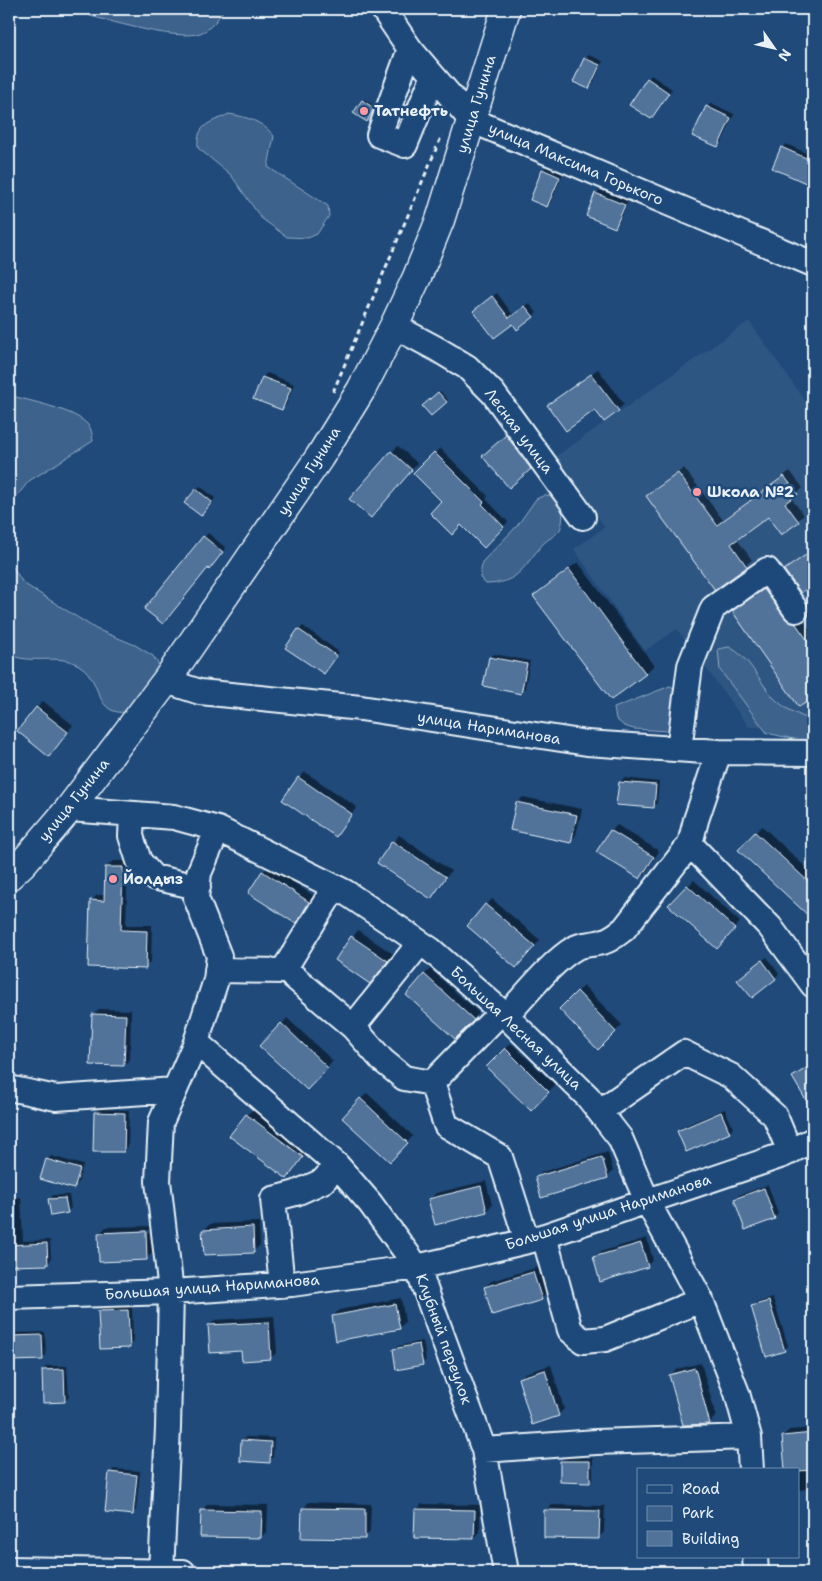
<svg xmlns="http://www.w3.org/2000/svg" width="822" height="1581" font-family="'Shantell Sans',sans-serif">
  <rect width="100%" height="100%" fill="#1f4a7a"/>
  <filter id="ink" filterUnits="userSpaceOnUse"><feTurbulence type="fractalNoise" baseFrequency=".02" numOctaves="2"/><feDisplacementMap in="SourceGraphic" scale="10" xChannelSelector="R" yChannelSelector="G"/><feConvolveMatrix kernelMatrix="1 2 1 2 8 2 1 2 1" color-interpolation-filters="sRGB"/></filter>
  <g filter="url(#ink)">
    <!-- built -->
    <path fill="#2e5683" d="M749 321 813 412V730L749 727 677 629 645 651 574 549 605 527 555 457Z"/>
    <!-- green -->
    <path fill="#3c628c" stroke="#92aac2" d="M82 9H224C219 18 210 30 200 33 178 41 115 22 90 16Z
      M229 114C247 117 262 121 274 136L268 167 328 206 329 216 317 234 308 238 287 237 261 218 231 175 198 148C196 124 210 123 229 114Z
      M9 395C29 401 72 409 86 423 92 428 92 434 93 441L29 481 9 506Z
      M545 495C545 495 552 496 552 496 564 501 565 522 559 531 555 536 548 539 544 543 525 563 520 584 486 584L480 578 482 562 517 526 536 499Z
      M9 561 23 583 96 629 135 645 153 656 159 665 158 675 129 712C93 717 103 680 80 666 59 652 31 666 9 654Z
      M729 647C750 657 758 680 773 697 783 708 799 716 813 720V741L798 740 767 733 720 670 718 649Z
      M670 686 688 696 684 724 667 731 634 729 624 726 616 719 614 708Z"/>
    <!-- shadow -->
    <path fill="#0007" d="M446 9H460L451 15Z
      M589 55 603 61 593 84 589 88 585 59Z
      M651 75 672 89 654 114 648 79Z
      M411 98 402 117 401 118 407 102Z
      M364 99 375 106 368 119 363 101Z
      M711 103 734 114 722 142 718 146 707 107Z
      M786 144 813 156V186L773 168 782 148Z
      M547 166 563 173 551 202 547 206 543 170Z
      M600 190 628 201 619 222 615 226 596 194Z
      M497 293 513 315 529 303 537 313 533 316 513 322 479 307Z
      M598 369 624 404 618 410 555 400Z
      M267 373 294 384 286 405 282 408 255 398 263 377Z
      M440 391 448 400 431 414 423 406Z
      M513 430 536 462 530 468 489 450Z
      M398 446 417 463 377 510 392 452Z
      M440 448 488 496 486 499 508 522 484 546 415 473Z
      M684 468 723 520 790 471 803 488 791 498 804 515 781 533 768 515 736 538 752 560 715 588 647 496Z
      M200 486 215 498 205 511 196 490Z
      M208 533 226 548 213 564 146 609Z
      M813 549V583L801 591 786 570Z
      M578 562 654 665 646 673 611 699 535 596 543 588Z
      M770 584 802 618 813 634V696L800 706 734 611Z
      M303 626 339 652 324 673 299 630Z
      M494 654 530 661 525 688 521 692 490 658Z
      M43 701 73 725 54 749 18 731Z
      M305 772 357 807 336 835 299 778Z
      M624 778 659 782 657 803 653 807 620 782Z
      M523 797 582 809 576 835 570 842 517 803Z
      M617 825 659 851 646 872 640 878 598 851 611 831Z
      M762 826 813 874V921L808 914 739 850Z
      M399 835 451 871 431 897 379 862Z
      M113 861H128L126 925H152L151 961 145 967 91 901 97 895H106V867Z
      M269 866 314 896 302 916 296 922 263 872Z
      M694 880 740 922 723 942 688 886Z
      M492 899 540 940 522 961 468 925Z
      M358 930 393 954 376 976 337 960Z
      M767 957 779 974 752 996 743 976Z
      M430 969 479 1013 455 1037 424 975Z
      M584 986 622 1025 598 1048 560 1009Z
      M99 1009 131 1010 130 1059 124 1065 93 1015Z
      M287 1018 333 1061 313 1083 282 1024Z
      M511 1043 555 1085 531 1109 488 1067Z
      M813 1064V1104L811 1106 794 1077Z
      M367 1093 413 1136 390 1161 361 1099Z
      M99 1109 129 1110 128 1147 124 1151 95 1113Z
      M253 1109 308 1150 292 1171 247 1115Z
      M725 1109 733 1128 730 1132 687 1150 679 1131 682 1127Z
      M608 1152 613 1171 607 1177 536 1178 542 1172Z
      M51 1156 83 1165 78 1183 74 1187 42 1178 48 1159Z
      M486 1181 492 1205 486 1211 430 1199 436 1193Z
      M768 1185 778 1214 774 1218 735 1199 739 1195Z
      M53 1195H69L71 1208 67 1212 50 1199Z
      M21 1197 23 1241 50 1240 51 1260 47 1264 9 1265V1198Z
      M259 1222 260 1245 254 1251 204 1230 210 1224Z
      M152 1226V1230L104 1232V1234L152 1232 153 1252 147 1258 100 1233 106 1227Z
      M647 1238 653 1260 647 1266 594 1258 600 1252Z
      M539 1267 547 1293 541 1299 485 1287 491 1281Z
      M401 1298 405 1322 399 1328 333 1316 339 1310Z
      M773 1298 788 1346 784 1350 752 1307 756 1303Z
      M132 1306 133 1343 129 1346 100 1311 103 1307Z
      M274 1316 277 1352 271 1358 243 1350 209 1326 215 1320Z
      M45 1332 46 1355 42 1359 11 1337 15 1333Z
      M423 1341 426 1360 422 1364 394 1349 398 1346Z
      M701 1363 716 1416 710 1422 684 1424 671 1375 677 1369Z
      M551 1365 564 1409 558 1415 519 1379 525 1373Z
      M47 1366H67L69 1397 65 1401 43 1370Z
      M813 1428V1484L808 1489 798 1490V1470L783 1436 789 1430Z
      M246 1437 274 1438 273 1457 269 1461 242 1440Z
      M565 1457 593 1458V1478L589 1481 561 1461Z
      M114 1469 140 1471 136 1510 132 1514 110 1473Z
      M309 1502 371 1504 370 1532 364 1538 303 1509Z
      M208 1504 268 1505 267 1531 261 1537 202 1510Z
      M422 1504 480 1505V1532L474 1538 416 1510Z
      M552 1505 605 1506 604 1532 598 1538 546 1511Z"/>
    <!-- building -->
    <path fill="#517399" stroke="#e8f1f8" d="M584 58 600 65 589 89 573 82Z
      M647 78 669 93 651 119 629 105Z
      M362 100 374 108 367 122 353 113Z
      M706 106 731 118 718 147 692 136Z
      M781 147 813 161V173L808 184 772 168Z
      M542 169 560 177 547 207 530 200Z
      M595 193 625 205 615 228 586 216Z
      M492 296 509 318 525 306 534 317 517 330 513 324 494 338 473 311Z
      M591 374 619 411 604 422 595 410 566 431 547 405Z
      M262 377 291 388 282 410 253 399Z
      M438 392 447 402 431 416 422 406Z
      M506 435 531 469 509 488 482 456Z
      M391 451 412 470 371 518 349 499Z
      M434 452 484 502 482 504 504 527 484 548 461 525 452 535 430 513 441 501 413 473Z
      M678 473 717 525 784 476 798 494 785 503 799 522 781 535 768 517 731 544 747 567 715 590 646 496Z
      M196 489 212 502 201 516 184 503Z
      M203 536 223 552 209 570 208 568 163 624 144 609Z
      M813 550V584L801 593 784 570Z
      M569 569 646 674 611 700 533 596Z
      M764 589 785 618 790 622 796 624 813 648V698L799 707 732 611Z
      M298 629 337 656 324 674 285 648Z
      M489 657 527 664 521 694 483 686Z
      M36 707 68 732 49 757 17 731Z
      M298 777 352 814 336 837 282 800Z
      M619 782 656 785 654 808 616 805Z
      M516 802 577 815 571 843 510 830Z
      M610 830 654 857 640 879 596 852Z
      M755 832 813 886V920L738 850Z
      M392 841 446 877 431 899 377 863Z
      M105 867H123L121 930 147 931 146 969 88 967 90 900 104 901Z
      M262 871 309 902 296 924 248 893Z
      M687 885 735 929 717 949 668 905Z
      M485 904 535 946 516 968 467 926Z
      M351 936 388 961 370 984 335 960Z
      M762 960 776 979 752 998 737 980Z
      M424 974 474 1020 455 1039 406 995Z
      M577 991 616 1032 598 1050 559 1009Z
      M92 1014 126 1015 124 1066 90 1065Z
      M281 1023 328 1068 307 1090 259 1046Z
      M505 1048 549 1092 531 1111 486 1067Z
      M813 1064V1112L792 1077Z
      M360 1098 408 1143 390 1162 342 1118Z
      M94 1112 125 1113 124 1152H93Z
      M721 1112 730 1133 686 1152 677 1131Z
      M246 1114 303 1157 287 1179 229 1136Z
      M602 1157 608 1178 541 1198 535 1177Z
      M46 1159 80 1169 74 1189 40 1179Z
      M481 1186 487 1212 435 1225 428 1199Z
      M764 1188 775 1219 745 1230 734 1199Z
      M65 1198 68 1213 51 1216 48 1199Z
      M253 1227 254 1253 204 1255 202 1230Z
      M146 1231 147 1260 99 1262 98 1233Z
      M47 1243 48 1265 9 1266V1245Z
      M641 1243 648 1267 600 1282 593 1257Z
      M533 1272 542 1300 492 1315 484 1287Z
      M769 1301 785 1351 766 1357 751 1306Z
      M395 1304 400 1329 336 1341 332 1316Z
      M128 1310 130 1348 100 1349 98 1311Z
      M269 1322 271 1359 242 1361 241 1351 210 1353 208 1325Z
      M42 1335 43 1360 11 1361 10 1336Z
      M419 1344 423 1365 396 1370 393 1349Z
      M695 1368 710 1424 683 1425 669 1375Z
      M64 1369 65 1402 43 1403 42 1370Z
      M545 1370 559 1416 532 1425 518 1378Z
      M813 1433V1470L798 1471V1470H785L782 1436Z
      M241 1440 271 1442 270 1463 240 1461Z
      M560 1461H590V1483L560 1482Z
      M109 1472 137 1475 133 1515 105 1512Z
      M302 1508 365 1509V1539L301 1538Z
      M415 1509 475 1510 474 1539 414 1538Z
      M201 1510 262 1511 261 1538 200 1537Z
      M544 1510 600 1511 599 1539 544 1538Z"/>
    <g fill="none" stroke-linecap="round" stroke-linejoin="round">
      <defs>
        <path id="minor" d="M383 9 410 49 471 120 813 264
          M410 49 379 135 405 145 433 77
          M394 326 437 349 467 367 493 393 583 517
          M166 681 200 692 361 708 587 743 719 752 813 753
          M679 749 690 666 713 608 767 570 796 610
          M69 809 174 817 218 829 345 892 431 950 506 1016 588 1097 620 1138 647 1201 701 1300 737 1393 749 1437 751 1470
          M132 814 131 836 139 861 153 877 198 887
          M690 844 770 927 813 985
          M217 970 287 971 353 1027 382 1060 404 1078 432 1083
          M283 971 335 887
          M501 1012 432 1083 446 1125 500 1157 527 1241
          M506 1016C525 996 552 961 575 948 582 944 589 945 597 943 608 942 616 935 624 929L690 844 696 820 719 752
          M353 1027 420 943
          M196 1042 337 1165 370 1203 417 1267 484 1450 506 1572
          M9 1088 56 1098 175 1090
          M600 1111 684 1053 731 1076 775 1116 790 1152
          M544 1236 570 1330 583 1341 605 1339 701 1300
          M282 1285 273 1199 296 1193 323 1181 337 1165
          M9 1297 171 1292 292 1284 417 1267 536 1239 783 1155 813 1140
          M484 1450 596 1442 749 1437
          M755 1557 756 1572
          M9 1569 183 1572
          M161 1572 168 1428 171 1292 158 1181 161 1122 196 1042 216 980 219 956 196 898 199 873 218 829"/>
        <path id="major" d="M9 876 23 863 69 809 166 681 319 458 361 390 394 326 417 277 440 220 506 9"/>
      </defs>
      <!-- minor casing -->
      <use href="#minor" stroke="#e8f1f8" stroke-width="28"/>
      <!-- major casing -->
      <use href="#major" stroke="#e8f1f8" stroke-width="31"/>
      <!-- path -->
      <path stroke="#e8f1f8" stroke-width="3" stroke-dasharray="5 4" stroke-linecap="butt" d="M333 392 442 135"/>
      <!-- minor -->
      <use href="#minor" stroke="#1f4a7a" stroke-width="24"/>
      <!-- major -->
      <use href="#major" stroke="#1f4a7a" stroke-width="28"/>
    </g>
  </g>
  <!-- markers -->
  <g fill="#ff9aa2" stroke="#1f4a7a" stroke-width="2">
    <circle cx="364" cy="111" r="5"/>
    <circle cx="697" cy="492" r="5"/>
    <circle cx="113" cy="879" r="5"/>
  </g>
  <g text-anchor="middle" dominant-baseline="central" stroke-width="5" stroke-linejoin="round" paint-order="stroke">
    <!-- street labels -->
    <g font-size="15" fill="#e8f1f8" stroke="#1f4a7a">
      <text transform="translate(476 104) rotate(-73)">улица Гунина</text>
      <text transform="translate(576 164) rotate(23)">улица Максима Горького</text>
      <text transform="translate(519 431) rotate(53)">Лесная улица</text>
      <text transform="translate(309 471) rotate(-57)">улица Гунина</text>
      <text transform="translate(489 728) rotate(9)">улица Нариманова</text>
      <text transform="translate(74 800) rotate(-51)">улица Гунина</text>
      <text transform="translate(516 1028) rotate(43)">Большая Лесная улица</text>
      <text transform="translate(608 1212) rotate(-18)">Большая улица Нариманова</text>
      <text transform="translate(212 1287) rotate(-4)">Большая улица Нариманова</text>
      <text transform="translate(444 1339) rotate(70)">Клубный переулок</text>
    </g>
    <!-- poi labels -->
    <g font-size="15" font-weight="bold" fill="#e8f1f8" stroke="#1f4a7a" text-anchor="start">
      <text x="374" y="111">Татнефть</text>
      <text x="707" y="492">Школа №2</text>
      <text x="123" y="879">Йолдыз</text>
    </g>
  </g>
  <!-- margin -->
  <rect width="822" height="1581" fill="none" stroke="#1f4a7a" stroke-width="30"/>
  <rect x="15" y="15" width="792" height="1551" fill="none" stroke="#e8f1f8" stroke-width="2" filter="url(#ink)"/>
  <!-- legend -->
  <rect x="637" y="1468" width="162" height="90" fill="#1f4a7a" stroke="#6f8dac"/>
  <rect x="647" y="1485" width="25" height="8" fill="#1f4a7a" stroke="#6f8dac"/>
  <text x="682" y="1494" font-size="15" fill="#e8f1f8">Road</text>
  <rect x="647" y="1506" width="25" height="15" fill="#3c628c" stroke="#6f8dac"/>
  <text x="682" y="1518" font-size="15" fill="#e8f1f8">Park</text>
  <rect x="647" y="1531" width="25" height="15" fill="#517399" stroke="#6f8dac"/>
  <text x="682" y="1544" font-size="15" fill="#e8f1f8">Building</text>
  <!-- north arrow -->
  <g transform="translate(774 48) rotate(124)" stroke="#1f4a7a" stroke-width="4" paint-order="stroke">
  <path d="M0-4L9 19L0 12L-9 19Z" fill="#e8f1f8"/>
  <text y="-8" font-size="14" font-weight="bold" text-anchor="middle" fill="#e8f1f8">N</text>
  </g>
</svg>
